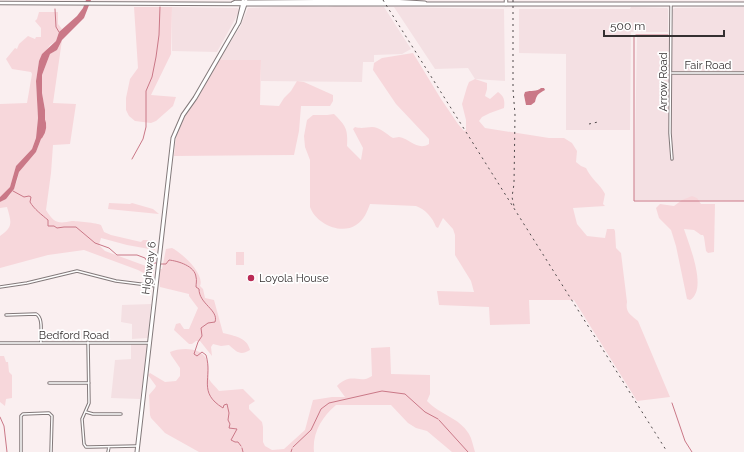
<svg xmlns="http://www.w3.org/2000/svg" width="744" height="452" font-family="Raleway,sans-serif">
  <rect width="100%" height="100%" fill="#faeff0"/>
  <!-- built -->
  <path fill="#f4e0e3" d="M302 6 327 7 335 6 384 7 411 49 402 54 374 55V62H363L362 82 261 81V60H224L220 59 240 27 248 8Z
    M172 7 237 8 239 9V12L217 52 172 51Z
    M394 7 504 9 505 81 475 79 468 68 435 69Z
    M631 7 667 8 668 9V32H631L630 130H566V54L519 53V9H630Z
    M744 7V201L634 200 637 37 673 38V9L675 8Z
    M151 304 148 338 132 339V324L121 322 122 305Z
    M131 344H148L147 360 140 399 111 398 115 360 131 359Z"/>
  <!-- green -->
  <path fill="#f7d7db" d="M134 7H172L171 54 151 95 176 97 173 106 156 121 151 123 135 121 129 116 126 110V98L130 79 138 68Z
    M39 12H58V24L62 29 59 32 56 41 50 45 39 61 36 81 38 118 36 138 32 149 16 166 10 187 0 197V104L27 103 32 74 31 72 12 69 6 59 15 48 17 49 19 44 28 36 35 39 36 37H41V28L35 21 37 19Z
    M62 40 53 103 76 104 70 144 53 145 51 173 46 210C54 223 58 224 72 221 75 221 98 223 101 225L104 232 111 235 141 242 143 240H150L156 244 155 250 127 245 101 238 99 245 105 251 154 269 153 278 138 270 84 250 48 255 0 268V236C14 227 11 221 7 207L0 208V202L10 195 17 181 19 172 36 152 41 139 45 128V110L42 93V75L50 54 57 50Z
    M413 53 441 99 458 124 464 131 466 130V120L462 104 467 87 469 82 475 79 487 83V89L485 96 490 99 498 92C504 96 505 100 504 108L490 113 482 117 479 121 485 128 549 138H564L572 143 577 151 576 162 581 166 586 168C591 179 600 184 605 194L603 204 605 206 573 208 577 224 587 236 605 238 607 229H614L615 231 616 248 621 253 627 302C625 312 631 315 638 321L670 397 637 401 574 300H529L530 324 490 325 489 307 439 305 437 291 474 292 471 281 455 255V235L453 229 443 218 438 228 436 227C433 218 425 209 416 206L370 204C367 212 364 220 356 225 341 235 316 224 310 207V160L305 147 304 136 307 120 313 115H327L334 114C346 126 348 129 347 146L361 160 363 148 353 129 355 127C362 129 366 127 372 127 380 127 386 134 393 138 395 138 397 137 399 137 410 139 418 151 429 144V139L396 104 373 70 374 63 382 58Z
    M220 59 224 60H261L260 105 279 106 284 98 291 91 297 81 304 82 333 95V101L330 106H301L299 131 294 155 174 156 176 137 181 122Z
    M692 196 697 198 701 204H715L714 252 708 253 706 251 704 237 703 235H701L694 230 684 229C689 245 708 289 690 300L687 299 676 246 671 230 659 218 656 208 660 204 674 206 682 200Z
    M109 203 130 204 132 203 153 209 159 214 108 209Z
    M172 248C182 253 205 274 200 286L203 289 205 298 214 300 223 333C234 336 247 337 250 350 240 356 237 352 229 345L221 346 213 344 211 347 212 356 200 341H196L192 344H189L174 330 176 324 180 323 184 329H189L198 308 189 296V294L160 287 159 278 160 269H162L166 249Z
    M236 252H244V265H236Z
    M390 347 391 374 430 375V394L427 401C439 414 460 418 469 434 472 439 473 446 475 452H452L427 431 416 428 408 423 391 405H336C322 417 312 433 314 452H199L165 433 151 418 150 415 149 395 155 388 156 386 148 375 150 373 165 382 176 381 180 376V368L171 355 170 352C182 347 204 347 208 363 209 368 208 374 209 379 211 383 216 387 219 391L243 389 255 401 249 405V409L262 422 263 427V442L265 446 272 450 284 449 305 430 313 400 332 397H345L337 386C352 371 359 385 372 376L371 348Z
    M0 356H4L6 362H8L9 372 12 375V398L6 399 5 406 0 402Z"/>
  <!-- water -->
  <path fill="#ca7887" d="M86 0H91L84 18 62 40 57 50 50 54 42 75V93L45 110V128L41 139 36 152 19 172 14 189 6 199 0 202V197L10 187 16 166 32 149 36 138 38 118 36 81 39 61 42 54 56 41 59 32 77 16 83 8Z
    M541 88H544L545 90C538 94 537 94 535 102L531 105H526L524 95 525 92C531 90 537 92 541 88Z"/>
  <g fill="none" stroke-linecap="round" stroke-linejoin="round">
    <!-- stream -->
    <path stroke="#ca7887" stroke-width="1" d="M55 9 56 27 59 32
      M668 35H636L634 36V201H744
      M132 159 143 139 146 127V91L152 77 156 57 159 35 160 7
      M13 191 24 197 29 196 31 197 30 202C34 209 42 215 48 220V226H54L57 228 64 227H76L95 243 109 248 117 255H137L145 258 148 263H156
      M161 264H166L169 260C178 261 195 266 196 277 197 280 196 284 196 287L199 289C199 304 219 310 215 322L208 323 201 328 202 336 198 342 194 354 197 356 202 352 206 355C213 378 197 392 223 408L224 405 227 404 229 413 228 420 230 424 229 428 237 429 231 440 235 442H238L241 446
      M672 403 685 441 692 452
      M0 417 4 426 7 452
      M439 420 468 452
      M293 447 311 430 321 409 329 403 382 391 405 394 425 412 438 419
      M242 448 243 452
      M291 452 292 449"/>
    <!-- river -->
    <path stroke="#ca7887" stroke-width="3" d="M41 137C45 131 46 125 43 118"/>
    <defs>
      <path id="minor" d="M671 5 670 133 672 159
        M672 73H744
        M0 287 27 283 77 271 116 281 156 286
        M6 315 36 314C44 318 40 334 41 343
        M88 342 89 403 82 419 84 444 86 447H90L137 446
        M0 343H148
        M49 383H89
        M86 412 93 414H121
        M21 452V416L23 414 49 413 52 416 51 452
        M108 452 109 447"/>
      <path id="secondary" d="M0 3 245 4 246 0
        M233 3 235 2H243V0
        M506 4V0"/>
      <path id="primary" d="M238 24 243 2 391 1 425 3
        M137 452 173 138 183 115 195 98 239 22 245 4H744"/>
    </defs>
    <!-- minor casing -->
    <use href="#minor" stroke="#82797a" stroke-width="3.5"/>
    <!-- secondary casing -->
    <use href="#secondary" stroke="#82797a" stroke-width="4.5"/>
    <!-- primary casing -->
    <use href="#primary" stroke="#82797a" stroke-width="5"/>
    <!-- minor -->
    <use href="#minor" stroke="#fff" stroke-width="1.5"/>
    <!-- secondary -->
    <use href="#secondary" stroke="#fff" stroke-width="2.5"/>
    <!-- primary -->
    <use href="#primary" stroke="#fff" stroke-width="3"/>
    <!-- rail -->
    <path stroke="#4e494a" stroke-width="1" stroke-dasharray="2 4" stroke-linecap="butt" d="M383 0 666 450
      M513 0V89L515 115 514 184 512 197 514 206
      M589 124 598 122"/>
  </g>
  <!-- markers -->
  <circle fill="#ba2b55" stroke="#fff" stroke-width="1.5" cx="251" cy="278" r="4"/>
  <g text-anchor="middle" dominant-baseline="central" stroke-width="3.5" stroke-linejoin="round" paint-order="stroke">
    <!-- street labels -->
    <g font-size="11" fill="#353031" stroke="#fff">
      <text x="708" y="65">Fair Road</text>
      <text transform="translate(663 82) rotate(-90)">Arrow Road</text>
      <text transform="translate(149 268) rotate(-83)">Highway 6</text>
      <text x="74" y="335">Bedford Road</text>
    </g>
    <!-- poi labels -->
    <g font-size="11" fill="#353031" stroke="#fff" text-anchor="start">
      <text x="259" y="278">Loyola House</text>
    </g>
  </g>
  <!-- scale -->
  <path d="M604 30v6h120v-6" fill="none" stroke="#353031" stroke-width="2"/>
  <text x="610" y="30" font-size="12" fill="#353031" stroke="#ffffff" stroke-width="3" paint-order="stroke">500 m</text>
</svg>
